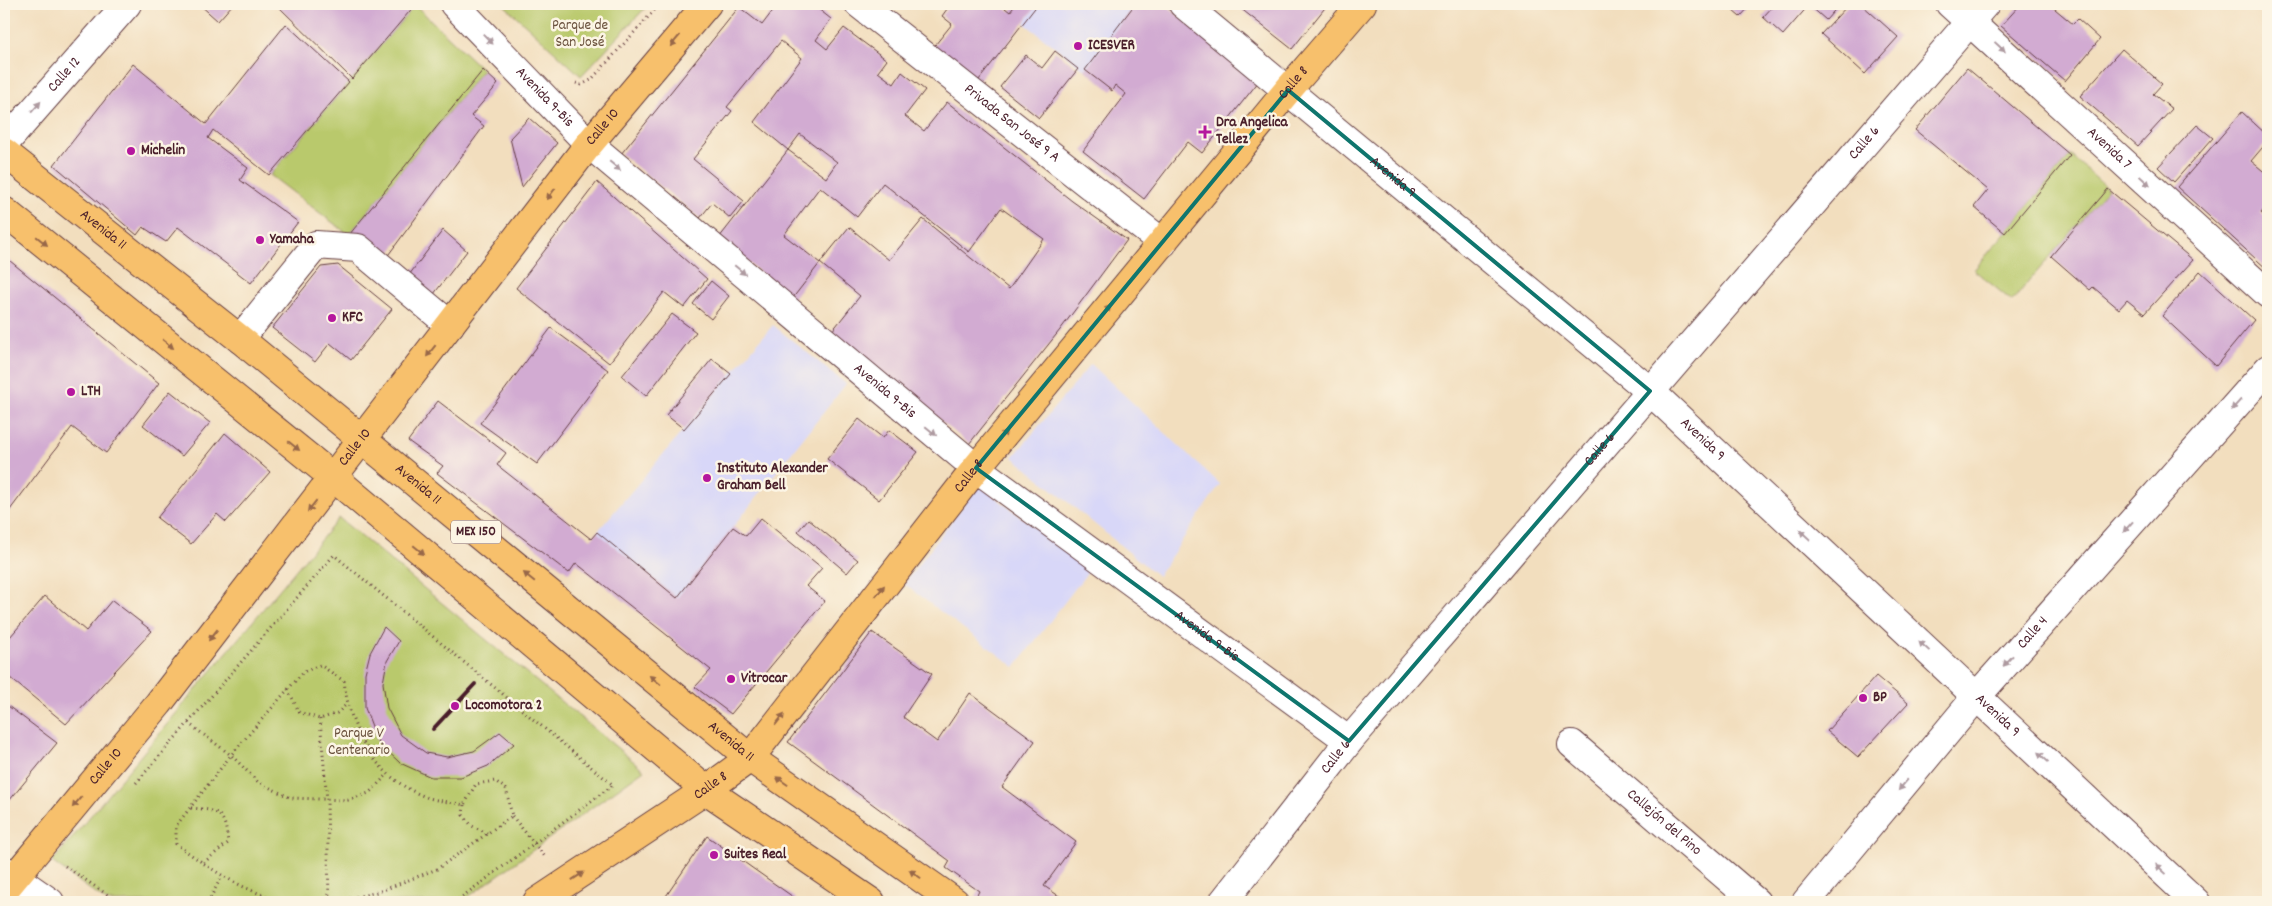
<svg xmlns="http://www.w3.org/2000/svg" width="2272" height="906" font-family="Dekko,sans-serif">
  <rect width="100%" height="100%" fill="#fcf5e5"/>
  <filter id="ink" filterUnits="userSpaceOnUse"><feTurbulence type="fractalNoise" baseFrequency=".02" numOctaves="2"/><feDisplacementMap in="SourceGraphic" scale="10" xChannelSelector="R" yChannelSelector="G"/><feConvolveMatrix kernelMatrix="1 2 1 2 8 2 1 2 1" color-interpolation-filters="sRGB"/></filter>
  <filter id="wash" filterUnits="userSpaceOnUse"><feTurbulence type="fractalNoise" baseFrequency=".0096" numOctaves="4" result="noise"/><feDisplacementMap in="SourceGraphic" scale="20" xChannelSelector="R" yChannelSelector="G"/><feGaussianBlur stdDeviation="1.12" result="paint"/><feColorMatrix in="noise" values="0 0 0 0 0 0 0 0 0 0 0 0 0 0 0 0 0 1.4 0 .05"/><feComposite in="paint" operator="in"/></filter>
  <g filter="url(#wash)">
    <rect width="100%" height="100%" fill="#f2debe"/>
    <!-- built -->
    <path fill="#d8d7f8" d="M1038 4H1135L1085 70 1024 23Z
      M773 325 846 384 677 598 597 532Z
      M1091 364 1220 484 1158 576 1013 457Z
      M979 485 1090 569 1015 667 904 584Z"/>
    <!-- green -->
    <path fill="#b9c96c" stroke="#82744c" d="M503 4H649L581 76Z
      M415 5 483 70 349 235 270 175Z
      M2070 155 2108 189 2012 301 1974 270Z
      M339 518 644 770 461 902H107L52 862Z"/>
    <g id="blocks">
      <!-- building -->
      <path fill="#d2abd2" d="M199 4H233L218 21Z
        M276 4H413L415 5 352 79Z
        M778 4H812L831 19 816 40 827 49 844 28 887 60 878 72 894 84 902 72 925 90 905 116 924 131 947 102 1072 201 1127 240 1060 330 969 444 832 331 860 296 820 263 849 227 889 260 923 219 1009 289 1044 239 1001 208 969 252 883 183 857 217 820 187 784 235 820 263 792 299 719 238 788 150 826 178 837 162 800 134 788 150 754 122 802 58 781 41 727 107 732 111 693 159 744 201 730 218 712 203 700 218 621 154 739 7 762 25Z
        M949 4H1000L1010 12 1016 4H1038L975 85 931 50 952 24 942 16 950 5Z
        M1135 4H1164L1259 81 1202 153 1188 142 1144 199 1083 151 1126 94 1115 85 1112 91 1085 70Z
        M1235 4H1328L1292 49Z
        M1725 4H1752L1740 17Z
        M1775 4H1840L1826 20 1809 5 1783 35 1763 17Z
        M1849 4H1861L1898 37 1865 74 1821 34Z
        M2021 4H2049L2073 24 2078 19 2100 39 2065 81 2001 26Z
        M286 24 349 82 269 175 213 130 208 138 248 168 240 180 298 222 251 283 178 227 166 242 143 227 137 235 54 165 133 64 206 124Z
        M2122 49 2162 84 2153 94 2172 109 2138 146 2080 96Z
        M1055 51 1078 69 1039 118 1000 87 1026 55 1042 68Z
        M1967 68 2070 155 2005 233 1974 207 1988 190 1915 130Z
        M483 70 498 84 471 116 484 126 383 262 349 235Z
        M2242 112 2268 136V141L2251 161 2268 175V205L2261 213 2268 220V270L2177 187Z
        M529 118 557 143 522 187 510 138Z
        M2197 125 2213 138 2174 182 2158 167Z
        M597 182 707 279 684 308 664 292 609 363 516 288Z
        M2108 189 2193 260 2144 314 2127 300 2119 309 2093 287 2090 290 2051 256Z
        M443 230 467 251 430 299 406 279Z
        M4 256 159 383 106 453 72 427 4 518Z
        M338 265 392 309 351 360 330 343 315 362 272 328 321 267Z
        M2200 271 2254 320 2216 366 2162 316Z
        M711 281 729 296 711 319 693 304Z
        M672 314 696 332 646 396 622 376Z
        M551 328 608 370 537 464 480 423Z
        M712 359 731 374 684 429 666 415Z
        M170 391 210 423 182 456 143 425Z
        M438 401 506 453 497 465 591 539 597 532 677 598 733 527 746 536 761 518 822 568 806 586 825 601 731 714 695 687 711 670 576 563 569 573 437 473 443 466 408 441Z
        M859 419 883 438 889 430 918 452 879 500 827 459Z
        M225 433 270 472 226 522 217 514 191 544 157 518Z
        M808 519 858 560 847 573 798 531Z
        M45 596 86 631 112 600 152 631 66 724 4 673V644Z
        M384 627 399 641 387 661 383 683 387 708 401 735 426 753 447 757 474 751 500 732 514 744 488 766 461 777H431L400 763 378 742 365 708V673L370 653Z
        M872 632 932 674 903 717 937 742 970 693 1035 741 1002 787 1076 842 1044 886 1068 902H983L976 897 979 891 946 868 950 861 788 742Z
        M1876 676 1908 703 1858 757 1827 731Z
        M4 703 57 743 4 807Z
        M707 836 796 899 794 902H662Z"/>
    </g>
  </g>
  <g filter="url(#ink)">
    <use href="#blocks" fill-opacity="0" stroke="#633c41" stroke-width="1"/>
    <g fill="none" stroke-linecap="round" stroke-linejoin="round">
      <defs>
        <g id="minor">
          <path id="s1" d="M454 4 589 144 976 468 1349 741"/>
          <path id="s2" d="M859 4 1163 243"/>
          <path id="s3" d="M1183 4 1650 391 2196 902"/>
          <path id="s4" d="M1950 4 2268 294"/>
          <path id="s5" d="M4 144 127 4"/>
          <path d="M240 339 316 245 358 248 450 325"/>
          <path id="s6" d="M1572 744 1756 902"/>
          <path d="M4 870 50 902"/>
          <path id="s7" d="M1223 902 1349 741 1985 4"/>
          <path id="s8" d="M1806 902 1977 696 2268 369"/>
        </g>
        <g id="major">
          <path id="s9" d="M4 152 240 339 750 758 955 902"/>
          <path d="M4 211 334 478 706 790 871 902"/>
          <path id="s10" d="M4 890 159 703 589 144 707 4"/>
          <path id="s11" d="M537 902 706 790 750 758 976 468 1288 90 1362 4"/>
        </g>
      </defs>
      <!-- minor casing -->
      <use href="#minor" stroke="#633c41" stroke-width="30"/>
      <!-- major casing -->
      <use href="#major" stroke="#633c41" stroke-width="30"/>
      <!-- path -->
      <path stroke="#633c41" stroke-width="3" stroke-dasharray="1 4" stroke-linecap="butt" d="M576 83 581 85 591 80 660 4
        M288 689 299 712 320 719 337 713 347 704
        M320 719 327 800 329 902
        M188 723 231 755 258 782 291 798 348 800 369 793 388 774
        M136 783 334 555 613 785 455 902
        M464 805 463 815 472 826 487 833
        M191 808C220 810 225 813 228 843L203 863
        M512 816 546 858
        M65 866 118 902
        M208 902 222 876
        M286 902C240 890 214 871 176 844V826L231 755 303 672 320 665 344 681C350 732 376 778 426 797 437 801 452 802 464 805L476 784 495 781 506 789 512 816 437 869 378 892 332 902"/>
      <!-- minor -->
      <use href="#minor" stroke="#fff" stroke-width="28"/>
      <!-- major -->
      <use href="#major" stroke="#f7c06c" stroke-width="28"/>
      <!-- rail -->
      <path stroke="#4a1f2b" stroke-width="4" d="M433 729 475 684"/>
    </g>
    <!-- one-way arrows -->
    <defs><path id="oneway-solid" d="M-6-.8H1V-3.2L6.5 0L1 3.2V.8H-6Z" transform="scale(1.25)"/></defs>
    <g fill="#ae9aa0">
      <use href="#oneway-solid" transform="translate(488 39) rotate(46)"/>
      <use href="#oneway-solid" transform="translate(2000 47) rotate(43)"/>
      <use href="#oneway-solid" transform="translate(36 107) rotate(-49)"/>
      <use href="#oneway-solid" transform="translate(615 166) rotate(40)"/>
      <use href="#oneway-solid" transform="translate(2145 181) rotate(43)"/>
      <use href="#oneway-solid" transform="translate(740 270) rotate(40)"/>
      <use href="#oneway-solid" transform="translate(2236 405) rotate(132)"/>
      <use href="#oneway-solid" transform="translate(931 431) rotate(40)"/>
      <use href="#oneway-solid" transform="translate(2128 527) rotate(132)"/>
      <use href="#oneway-solid" transform="translate(1805 535) rotate(-137)"/>
      <use href="#oneway-solid" transform="translate(1924 646) rotate(-137)"/>
      <use href="#oneway-solid" transform="translate(2008 661) rotate(132)"/>
      <use href="#oneway-solid" transform="translate(2043 757) rotate(-137)"/>
      <use href="#oneway-solid" transform="translate(1903 785) rotate(130)"/>
      <use href="#oneway-solid" transform="translate(2161 869) rotate(-137)"/>
    </g>
    <g fill="#986748">
      <use href="#oneway-solid" transform="translate(675 41) rotate(130)"/>
      <use href="#oneway-solid" transform="translate(551 194) rotate(127)"/>
      <use href="#oneway-solid" transform="translate(42 241) rotate(39)"/>
      <use href="#oneway-solid" transform="translate(1106 311) rotate(-50)"/>
      <use href="#oneway-solid" transform="translate(168 344) rotate(39)"/>
      <use href="#oneway-solid" transform="translate(431 351) rotate(128)"/>
      <use href="#oneway-solid" transform="translate(1002 436) rotate(-50)"/>
      <use href="#oneway-solid" transform="translate(294 446) rotate(39)"/>
      <use href="#oneway-solid" transform="translate(312 506) rotate(128)"/>
      <use href="#oneway-solid" transform="translate(419 550) rotate(40)"/>
      <use href="#oneway-solid" transform="translate(529 577) rotate(-141)"/>
      <use href="#oneway-solid" transform="translate(880 591) rotate(-52)"/>
      <use href="#oneway-solid" transform="translate(213 635) rotate(128)"/>
      <use href="#oneway-solid" transform="translate(655 680) rotate(-141)"/>
      <use href="#oneway-solid" transform="translate(780 719) rotate(-52)"/>
      <use href="#oneway-solid" transform="translate(782 781) rotate(-145)"/>
      <use href="#oneway-solid" transform="translate(77 802) rotate(130)"/>
      <use href="#oneway-solid" transform="translate(915 874) rotate(-145)"/>
      <use href="#oneway-solid" transform="translate(578 876) rotate(-34)"/>
    </g>
  </g>
  <!-- marked area -->
  <path fill="none" stroke="#0f766e" stroke-width="4" stroke-linejoin="round" d="M1288 90 1650 391 1349 741 976 468Z"/>
  <!-- markers -->
  <g fill="#b5179e" stroke="#fcf5e5" stroke-width="2">
    <circle cx="1078" cy="46" r="5"/>
    <path d="M1202.5 124.5h5v5h5v5h-5v5h-5v-5h-5v-5h5z"/>
    <circle cx="131" cy="151" r="5"/>
    <circle cx="260" cy="240" r="5"/>
    <circle cx="332" cy="318" r="5"/>
    <circle cx="71" cy="392" r="5"/>
    <circle cx="707" cy="478" r="5"/>
    <circle cx="731" cy="679" r="5"/>
    <circle cx="1863" cy="698" r="5"/>
    <circle cx="455" cy="706" r="5"/>
    <circle cx="714" cy="855" r="5"/>
  </g>
  <g text-anchor="middle" dominant-baseline="central" stroke-width="5" stroke-linejoin="round" paint-order="stroke">
    <!-- shield labels -->
    <rect fill="#fcf5e5" stroke="#7f5f63" stroke-width="1" x="451" y="520.5" width="50" height="23" rx="4"/>
    <g font-size="14" font-weight="bold" fill="#4a1f2b">
      <text x="476" y="532">MEX 150</text>
    </g>
    <!-- park labels -->
    <g font-size="15" fill="#6b523e" stroke="#fcf5e5">
      <text x="580" y="26">Parque de<tspan x="580" dy="17">San José</tspan></text>
      <text x="359" y="734">Parque V<tspan x="359" dy="17">Centenario</tspan></text>
    </g>
    <!-- poi labels -->
    <g font-size="15" font-weight="bold" fill="#4a1f2b" stroke="#fcf5e5" text-anchor="start">
      <text x="1088" y="46">ICESVER</text>
      <text x="1216" y="123">Dra Angelica<tspan x="1216" dy="17">Tellez</tspan></text>
      <text x="141" y="151">Michelin</text>
      <text x="270" y="240">Yamaha</text>
      <text x="342" y="318">KFC</text>
      <text x="81" y="392">LTH</text>
      <text x="717" y="469">Instituto Alexander<tspan x="717" dy="17">Graham Bell</tspan></text>
      <text x="741" y="679">Vitrocar</text>
      <text x="1873" y="698">BP</text>
      <text x="465" y="706">Locomotora 2</text>
      <text x="724" y="855">Suites Real</text>
    </g>
    <!-- street labels -->
    <g font-size="15" fill="#4a1f2b" stroke="#fcf5e5">
      <text stroke="none"><textPath href="#s5" startOffset="92">Calle 12</textPath></text>
      <text stroke="none"><textPath href="#s11" startOffset="1124">Calle 8</textPath></text>
      <text stroke="none"><textPath href="#s1" startOffset="130">Avenida 9-Bis</textPath></text>
      <text stroke="none"><textPath href="#s2" startOffset="194">Privada San José 9 A</textPath></text>
      <text stroke="none"><textPath href="#s10" startOffset="970">Calle 10</textPath></text>
      <text stroke="none"><textPath href="#s7" startOffset="994">Calle 6</textPath></text>
      <text stroke="none"><textPath href="#s4" startOffset="215">Avenida 7</textPath></text>
      <text stroke="none"><textPath href="#s3" startOffset="272">Avenida 9</textPath></text>
      <text stroke="none"><textPath href="#s9" startOffset="126">Avenida 11</textPath></text>
      <text stroke="none"><textPath href="#s1" startOffset="580">Avenida 9-Bis</textPath></text>
      <text stroke="none"><textPath href="#s3" startOffset="678">Avenida 9</textPath></text>
      <text stroke="none"><textPath href="#s10" startOffset="565">Calle 10</textPath></text>
      <text stroke="none"><textPath href="#s7" startOffset="589">Calle 6</textPath></text>
      <text stroke="none"><textPath href="#s11" startOffset="614">Calle 8</textPath></text>
      <text stroke="none"><textPath href="#s9" startOffset="531">Avenida 11</textPath></text>
      <text stroke="none"><textPath href="#s8" startOffset="352">Calle 4</textPath></text>
      <text stroke="none"><textPath href="#s1" startOffset="985">Avenida 9-Bis</textPath></text>
      <text stroke="none"><textPath href="#s3" startOffset="1082">Avenida 9</textPath></text>
      <text stroke="none"><textPath href="#s9" startOffset="936">Avenida 11</textPath></text>
      <text stroke="none"><textPath href="#s7" startOffset="184">Calle 6</textPath></text>
      <text stroke="none"><textPath href="#s10" startOffset="160">Calle 10</textPath></text>
      <text stroke="none"><textPath href="#s11" startOffset="209">Calle 8</textPath></text>
      <text stroke="none"><textPath href="#s6" startOffset="121">Callejón del Pino</textPath></text>
    </g>
  </g>
  <!-- margin -->
  <rect width="2272" height="906" fill="none" stroke="#fcf5e5" stroke-width="20"/>
</svg>
